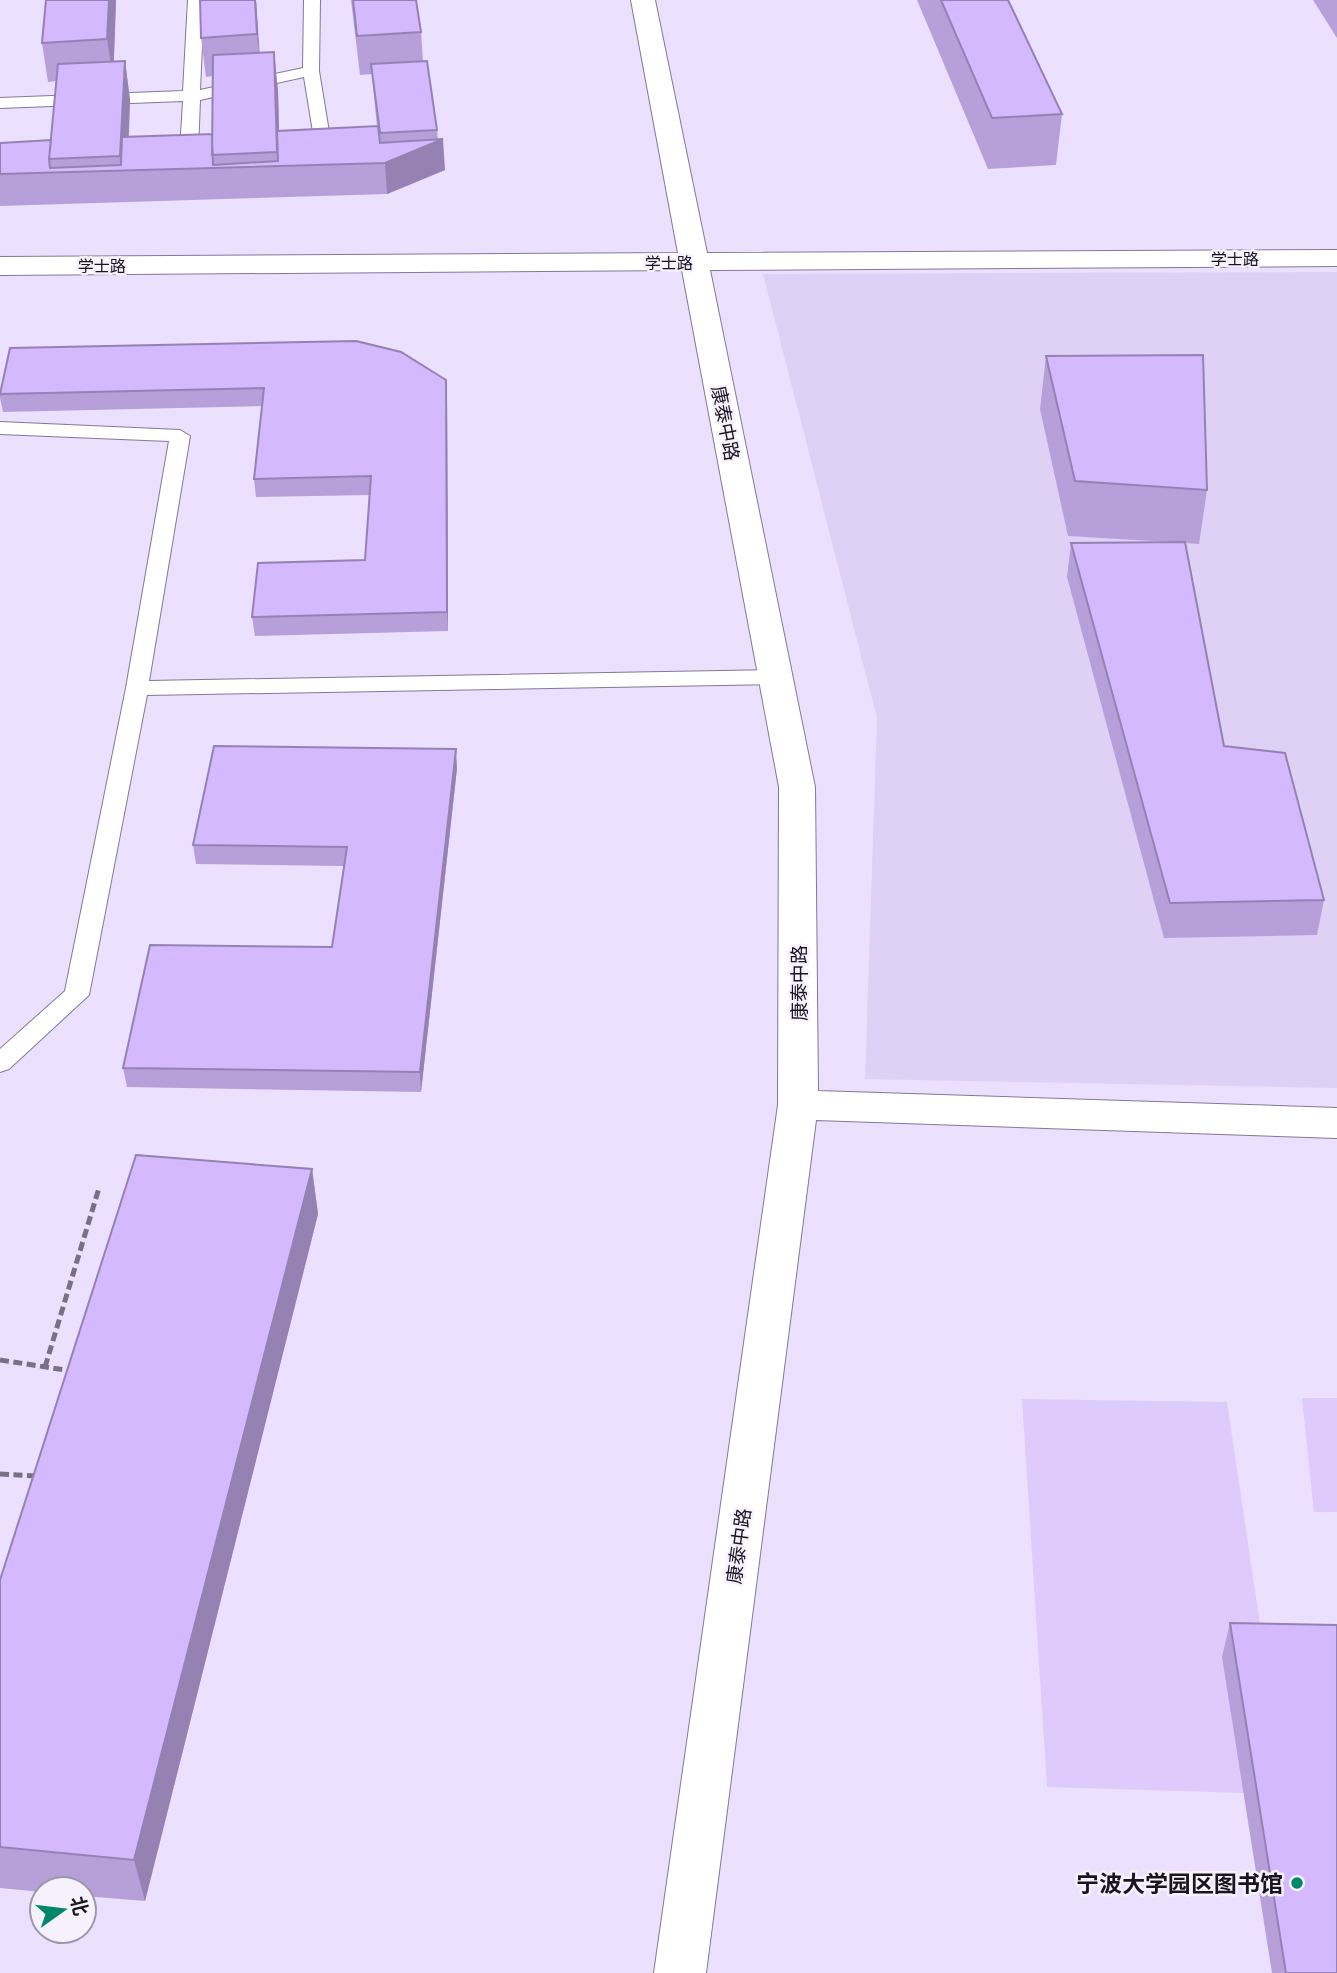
<svg xmlns="http://www.w3.org/2000/svg" width="1337" height="1973" font-family="'Golos Text','Noto Sans SC',sans-serif">
  <rect width="100%" height="100%" fill="#ebe0fe"/>
  <!-- built -->
  <path fill="#dfd1f5" d="M1337 272V1088L865 1079 877 718 763 274Z"/>
  <!-- green -->
  <path fill="#decbfb" d="M1302 1398H1337V1512H1314Z
    M1022 1399 1227 1402 1265 1658 1244 1793 1047 1787Z"/>
  <g fill="none" stroke-linecap="round" stroke-linejoin="round">
    <defs>
      <path id="service" d="M188 0H204L200 90 303 68 304 0H320L319 71 329 132 327 136H315L313 132 304 77 200 100 198 151 189 156 180 151 183 101 0 108V98L183 91Z
        M0 422 180 430 190 436 149 681 775 670 786 677 775 684 147 695 89 995 9 1069 0 1072V1049L65 991 126 688 169 441 0 434Z"/>
      <path id="tertiary" d="M631 0H655L707 253 1337 250V266L710 270 815 787 818 1091 1337 1108V1138L816 1120 706 1973H654L778 1105 779 787 682 270 0 275V257L678 253Z"/>
    </defs>
    <!-- service casing -->
    <use href="#service" stroke="#837994" stroke-width="2"/>
    <!-- tertiary casing -->
    <use href="#tertiary" stroke="#837994" stroke-width="2"/>
    <!-- path -->
    <path stroke="#787184" stroke-width="5" stroke-dasharray="9 4.5" stroke-linecap="butt" d="M0 1360 72 1371
      M45 1367 99 1188
      M0 1474 36 1476"/>
    <!-- service -->
    <use href="#service" fill="#fff" fill-rule="evenodd"/>
    <!-- tertiary -->
    <use href="#tertiary" fill="#fff" fill-rule="evenodd"/>
  </g>
  <!-- wall -->
  <path fill="#b79fda" d="M116 0 114 62 125 61 130 100 129 137 212 134 213 76 206 77 201 38 200 0H256L259 52H274L278 91 279 131 377 127 372 74 360 75 351 0H416L421 32 423 61 437 130 438 140 445 170 387 194 0 206V143L51 140 56 81 48 82 42 43Z
    M917 0H1008L1062 114 1056 165 988 169Z
    M1313 0H1337V38Z
    M1046 356 1207 490 1199 544 1185 543 1224 746 1324 900 1317 935 1164 938 1067 577 1071 543 1170 542 1068 536 1040 409Z
    M446 380 447 398 448 631 255 636 252 617 365 560 370 495 256 497 254 479 262 406 3 412 0 398V390Z
    M457 768 421 1092 127 1087 123 1068 332 947 344 866 196 864 193 845Z
    M312 1169 318 1214 145 1901 84 1896V1889H42V1892L0 1888V1580Z
    M1230 1623 1337 1973H1272L1222 1657Z"/>
  <!-- shaded-wall -->
  <path fill="#9582b2" d="M109 0H116L113 78 107 39Z
    M255 0H256L261 73 257 34Z
    M274 52 278 91 280 166H278L277 152Z
    M125 61 130 100 127 171H122L120 156Z
    M443 139 445 170 387 194 385 163Z
    M446 380 447 398 448 631 447 612Z
    M456 749 457 768 421 1092 420 1072Z
    M312 1169 318 1214 145 1901 134 1860Z"/>
  <!-- building -->
  <path fill="#d5b9fe" stroke="#9582b2" stroke-width="2" d="M46 0H109L107 39 42 43Z
    M200 0H255L257 34 201 38Z
    M353 0H416L421 32 357 36Z
    M941 0H1008L1062 114 992 118Z
    M274 52 277 152 212 155 213 55Z
    M125 61 120 156 49 159 58 64Z
    M427 61 437 130 380 133 371 64Z
    M378 126 380 143 443 139 385 163 0 174V143L51 140 49 159 50 168 121 165 122 137 212 134 213 165 278 161 277 131Z
    M356 341 401 352 446 380 447 612 252 617 258 563 365 560 371 476 254 479 264 388 0 394 10 348Z
    M1203 355 1207 490 1075 481 1046 356Z
    M1185 542 1224 746 1285 753 1324 900 1170 903 1071 543Z
    M214 746 456 749 420 1072 123 1068 150 945 332 947 347 847 193 845Z
    M136 1155 312 1169 134 1860 0 1847V1580Z
    M1230 1623 1337 1625V1973H1286Z"/>
  <!-- markers -->
  <circle fill="#008669" stroke="#f5f1fd" stroke-width="2.5" cx="1297" cy="1883" r="7"/>
  <g text-anchor="middle" dominant-baseline="central" stroke-width="5" stroke-linejoin="round" paint-order="stroke">
    <!-- far-street labels -->
    <g font-size="16" fill="#19151f" stroke="#f5f1fd">
      <text x="1235" y="259">学士路</text>
      <text x="669" y="263">学士路</text>
      <text x="102" y="266">学士路</text>
    </g>
    <!-- street labels -->
    <g font-size="19" fill="#19151f" stroke="#f5f1fd">
      <text transform="translate(726 423) rotate(79)">康泰中路</text>
      <text transform="translate(798 983) rotate(-90)">康泰中路</text>
      <text transform="translate(738 1546) rotate(-82)">康泰中路</text>
    </g>
    <!-- near-poi labels -->
    <g font-size="23" font-weight="bold" fill="#19151f" stroke="#f5f1fd" text-anchor="end">
      <text x="1283" y="1883">宁波大学园区图书馆</text>
    </g>
  </g>
  <!-- north arrow -->
  <g transform="translate(63 1910) rotate(76)"><circle r="33" fill="#f5f1fd" stroke="#9d99a4" stroke-width="2"/>
  <path d="M0-5L12 26L0 18L-12 26Z" fill="#008669"/>
  <text y="-10" font-size="19" font-weight="bold" text-anchor="middle" fill="#19151f">北</text>
  </g>
</svg>
